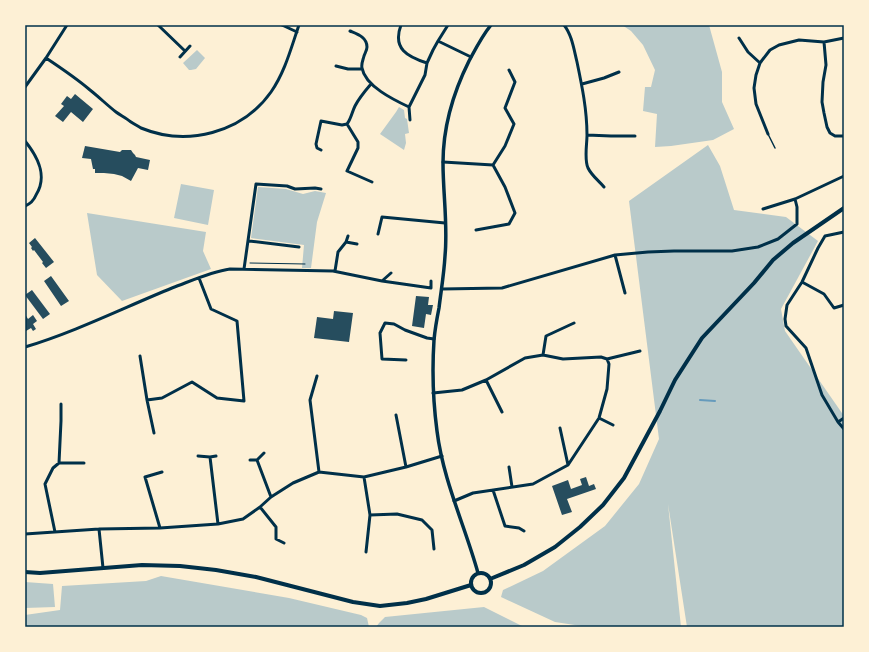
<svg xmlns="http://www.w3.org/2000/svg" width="869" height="652" font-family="'Exo 2',sans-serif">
  <rect width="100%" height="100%" fill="#fdf0d5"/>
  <!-- green -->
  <path fill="#b9caca" d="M622 25H709L722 72V102L734 129 713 140 671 146 655 147 657 114 643 111 645 87H651L655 70 643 45 631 31Z
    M197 50 205 58 196 69 191 70H189L183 63Z
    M399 107 404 110 405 118 407 119 409 133 405 134 406 143 404 150 380 134 396 112Z
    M708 145 720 166 734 210 786 217 818 241 781 309 785 331 844 416V627H687L668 504 681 627H588L555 622 501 597 503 590 543 571 605 526 639 484 659 439 629 201Z
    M181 184 214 190 208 225 174 218Z
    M258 187 286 189 303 194 315 191 326 193 317 222 311 268H302L304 245 251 238Z
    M87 213 206 232 203 251 211 269 122 301 97 275Z
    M161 576 289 598 361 615 367 618 369 627H25V615L60 610 62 586 146 581Z
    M25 582 53 584 55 607 25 608Z
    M484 607 524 627H376L379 623 385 617Z"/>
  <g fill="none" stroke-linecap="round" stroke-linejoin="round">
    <!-- stream -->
    <path stroke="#669bbc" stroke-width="2" d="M700 400 715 401"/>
  </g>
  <!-- building -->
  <path fill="#264d5e" d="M75 94 93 109 83 122 71 112 63 122 55 116 64 106 61 104 67 96 71 99Z
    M85 146 120 152 122 150H131L133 153 135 155 136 157 150 160 148 170 138 168 131 181 122 176 114 174 104 173H95V169H93L91 159 82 158Z
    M35 238 54 262 46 268 42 263 43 262 34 250 33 251 31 248 32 247 29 243Z
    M51 276 69 301 61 306 44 281Z
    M32 290 50 314 43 319 25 295Z
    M416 296 429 297 428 305H433L431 315 426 314 424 328 412 326Z
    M334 311 353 313 349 342 314 338 317 317 333 319Z
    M25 314 28 319 33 315 37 321 33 324 36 329 33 331 31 328 26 331 25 330Z
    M586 477 589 486 594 484 596 489 567 499 572 512 562 515 552 486 568 480 571 489 582 485 580 479Z"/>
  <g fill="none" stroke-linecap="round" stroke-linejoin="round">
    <!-- path -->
    <path stroke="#003049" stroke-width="1" d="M250 263 305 264"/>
    <!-- service -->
    <path stroke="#003049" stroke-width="1.5" d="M768 134 775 148"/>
    <!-- minor -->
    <path stroke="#003049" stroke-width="3" d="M158 25 185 51
      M282 25 297 32
      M401 25C392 49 408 57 427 63
      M564 25C572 35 574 50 577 62 582 86 587 110 587 135 587 145 584 159 588 168 592 176 599 181 604 187
      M350 31C357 34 367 37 367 47 367 50 365 53 364 56 363 60 361 64 362 68 365 86 394 100 409 107
      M739 38 748 52 760 63
      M438 41 448 25
      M824 42 826 65 823 82 822 102 824 113 827 127 830 133 835 136H844
      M180 57 190 46
      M46 58C61 68 76 78 90 90 99 97 107 105 116 112 120 115 126 118 131 122 134 124 138 126 141 128 187 147 242 133 271 92 285 72 291 48 299 25
      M336 66 348 69H362
      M582 84 604 78 619 72
      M25 87 46 58 67 25
      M409 107 425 75 427 63 433 50 438 41 471 57
      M409 107 410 120
      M347 124 358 142V148L347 171 372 182
      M768 134 756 104 754 88 756 75 760 63 770 50 779 45 799 40 824 42 844 38
      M587 135 611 136H635
      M25 141C38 157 48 176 36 195 34 200 30 204 25 206
      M321 150 317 148 316 144 321 121 342 125 347 124C351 119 352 112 355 106 359 98 365 91 371 84
      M443 162 493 165 505 187 515 213 509 224 476 230
      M493 165 505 146 514 124 505 108 515 82 509 70
      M763 209 795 199 844 176
      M844 232 825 236 818 248 802 282 787 305 785 319 786 326 806 348 822 395 838 422 844 429
      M378 234 382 217 445 223
      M249 241 299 247
      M346 242 348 236
      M615 255 625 293
      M244 269 256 184 287 186 295 189 315 188 321 189
      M335 271 338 252 346 242 357 244
      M382 281 391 273
      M802 282 824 294 834 308 844 305
      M442 289 502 288 615 255 648 252 674 251H732L758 247 778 239 797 224V207L795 199
      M25 347C75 332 123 308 172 288 191 281 210 272 230 269L333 271 382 281 431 288V281
      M543 355 546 336 574 323
      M140 356 147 400 154 433
      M406 360 382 359 380 333 385 323 394 324 405 330 427 338 434 339
      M317 376 310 400 319 472
      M486 380 502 412
      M433 393 462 390 486 380 525 358 543 355 563 359 601 357 607 359 640 351
      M147 400 162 398 192 382 217 398 244 401 237 321 211 309 199 278
      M396 415 406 467
      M599 418 613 425
      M838 422 844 418
      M560 428 568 465
      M198 456 210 457 216 456
      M210 457 218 524
      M250 460H257L264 453
      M257 460 271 497
      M59 463H84
      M509 467 512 487
      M364 477 370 515
      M493 490 505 526 519 528 524 531
      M454 501 473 493 533 484 568 465 599 418 607 389 609 364 607 359
      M260 507 276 527V539L284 543
      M160 528 145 477 162 472
      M55 532 45 484 53 468 59 463 61 421V404
      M25 534 99 529
      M366 552 370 515 397 514 422 520 432 530 434 549
      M103 568 99 529 160 528 218 524 243 519 260 507 271 497 293 483 319 472 364 477 406 467 442 456"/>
    <!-- tertiary -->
    <path stroke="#003049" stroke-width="3.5" d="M478 573C465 526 443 480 437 431 433 401 432 371 434 340 435 329 437 318 439 308 441 291 444 274 445 256 448 225 443 194 443 163 443 126 453 93 469 61 476 48 482 36 491 25"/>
    <!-- secondary -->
    <path stroke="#003049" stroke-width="4" d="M25 572 40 573 142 565 180 566 216 570 256 577 353 602 380 606 407 603 426 599 471 585
      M471 583a10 10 0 1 1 20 0a10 10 0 1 1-20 0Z
      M490 579 524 565 555 547 580 527 603 505 624 478 660 411 675 380 702 338 754 283 773 260 793 243 844 208"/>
  </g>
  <!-- border -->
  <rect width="869" height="652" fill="none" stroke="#fdf0d5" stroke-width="52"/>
  <rect x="26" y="26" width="817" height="600" fill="none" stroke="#003049" stroke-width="1.5"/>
</svg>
